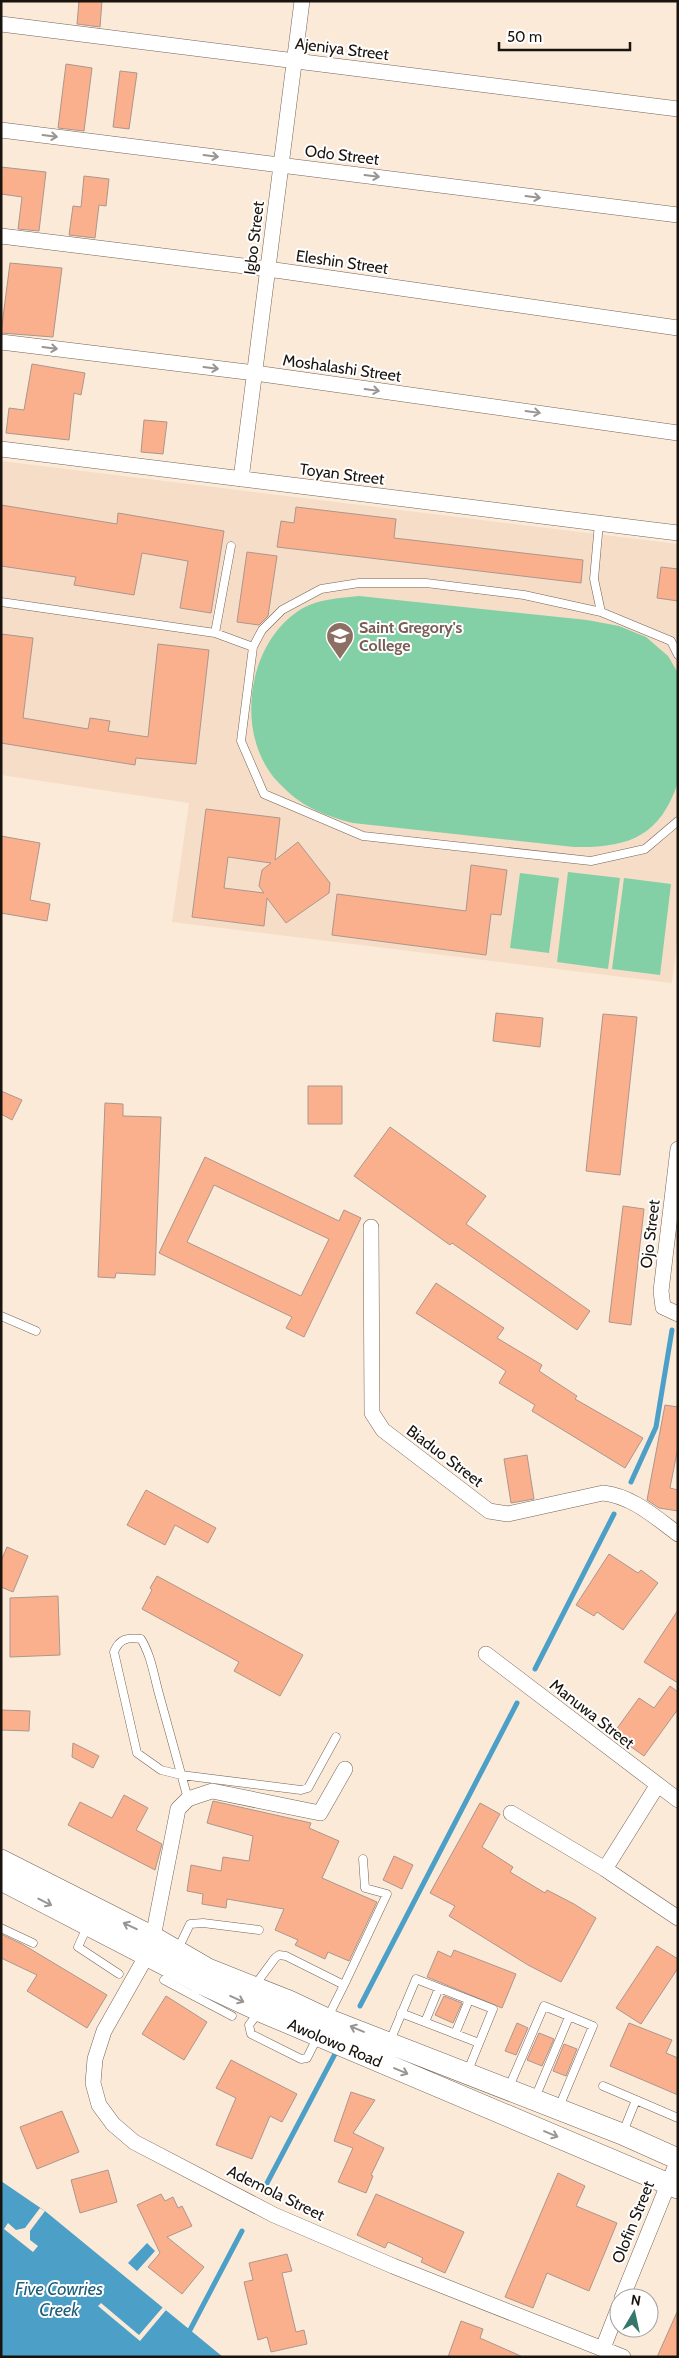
<svg xmlns="http://www.w3.org/2000/svg" width="679" height="2358" font-family="Cabin,sans-serif">
  <rect width="100%" height="100%" fill="#fcead9"/>
  <!-- built -->
  <path fill="#f5ddc7" d="M1 461 678 544V937L672 983 172 922 189 803 1 775Z"/>
  <!-- green -->
  <path fill="#83cfa6" d="M359 596 587 620 619 626 646 637 668 656 678 673V782C660 837 628 848 574 847L353 823C322 815 300 806 278 782 233 735 247 640 303 608 320 599 340 598 359 596Z
    M568 872 620 878 608 969 557 962Z
    M520 873 559 878 549 953 510 948Z
    M624 878 671 884 660 975 612 969Z"/>
  <!-- water -->
  <path fill="#4ca0c8" d="M1 2181 45 2211 223 2357H1Z
    M147 2243 155 2251 137 2271 128 2263Z"/>
  <!-- pier -->
  <path fill="#fcead9" d="M40 2208 45 2211 30 2231V2240L38 2246 33 2252 4 2229 8 2223 16 2230 25 2228Z
    M101 2303 139 2335 163 2307 166 2310 140 2341 98 2306Z"/>
  <g fill="none" stroke-linecap="round" stroke-linejoin="round">
    <!-- stream -->
    <path stroke="#4ca0c8" stroke-width="5" d="M631 1482 656 1427 672 1330
      M535 1669 614 1514
      M360 2006 517 1703
      M266 2185 336 2052
      M190 2330 242 2231"/>
  </g>
  <!-- building -->
  <path fill="#fbb08d" stroke="#ac968d" fill-rule="evenodd" d="M79 1H102L100 27 77 24Z
    M66 64 92 68 84 131 58 128Z
    M120 71 137 73 129 129 113 127Z
    M1 167 46 172 39 231 18 229 22 197 1 194Z
    M84 176 109 179 106 206 99 205 95 238 69 235 73 206 81 207Z
    M10 263 62 268 53 337 1 333Z
    M32 364 85 373 81 395 74 393 69 440 6 433 9 408 24 410Z
    M144 420 167 422 163 454 141 452Z
    M1 505 117 524 118 513 224 531 211 613 180 608 188 561 142 553 134 595 74 585 76 577 1 566Z
    M296 507 396 519 394 538 583 560 581 583 277 547 281 521 294 523Z
    M247 552 277 556 268 616 259 625 237 622Z
    M661 567 678 569V601L657 598Z
    M1 634 33 638 23 718 88 729 90 718 110 721 108 731 148 737 158 644 209 650 196 764 136 758 135 765 1 743Z
    M206 809 280 818 275 860 298 842 330 883 329 893 286 923 267 898 264 926 192 917ZM228 857 271 863 262 870 259 886 264 893 224 888Z
    M1 836 40 843 30 900 50 904 47 921 1 913Z
    M471 865 507 870 501 915 491 914 486 955 332 935 337 894 466 911Z
    M496 1013 543 1018 540 1047 493 1041Z
    M603 1014 637 1017 620 1175 586 1171Z
    M308 1086H342V1124H308Z
    M1 1091 22 1100 12 1120 1 1114Z
    M105 1103 123 1104V1116L161 1117 155 1275 116 1273 115 1278 98 1277Z
    M390 1127 486 1196 466 1224 590 1311 577 1330 452 1243 450 1245 354 1176Z
    M205 1157 339 1221 344 1210 361 1218 304 1337 286 1328 292 1317 159 1253ZM214 1185 329 1239 301 1296 187 1242Z
    M623 1206 644 1209 631 1325 609 1322Z
    M436 1283 504 1328 497 1338 542 1365 539 1371 577 1396 575 1399 643 1438 625 1468 532 1411 535 1405 499 1383 506 1371 416 1313Z
    M665 1405 678 1407V1447L670 1488 678 1490V1511L659 1508 647 1500Z
    M527 1455 534 1499 511 1503 504 1459Z
    M146 1490 216 1528 208 1543 175 1525 165 1545 127 1525Z
    M7 1547 28 1556 13 1592 1 1587V1561Z
    M609 1554 638 1573 641 1570 658 1583 623 1630 597 1612 594 1616 576 1605Z
    M157 1576 303 1655 280 1696 234 1671 239 1662 142 1609 152 1590 150 1588Z
    M58 1596 60 1655 10 1657V1598Z
    M678 1610V1683L644 1662Z
    M670 1686 678 1692V1709L644 1756 613 1734 639 1698 654 1708Z
    M1 1710 30 1711 29 1731 1 1730Z
    M73 1743 99 1756 93 1768 72 1757Z
    M124 1795 148 1808 136 1830 162 1844 155 1870 68 1825 80 1802 112 1818Z
    M213 1801 311 1823 309 1828 339 1841 322 1878 377 1902 349 1961 328 1952 325 1959 295 1945 298 1940 275 1930 284 1909 227 1899 226 1908 202 1904 203 1894 187 1891 191 1865 221 1871 223 1857 249 1861 253 1836 207 1823Z
    M480 1803 500 1814 482 1847 513 1867 510 1872 545 1893 547 1890 574 1904 596 1918 561 1982 528 1965 449 1916 455 1906 430 1893Z
    M394 1856 413 1865 402 1889 383 1880Z
    M1 1934 22 1944 107 1995 87 2028 27 1991 37 1975 1 1958Z
    M657 1946 678 1959V1968L641 2024 616 2008Z
    M454 1950 516 1974 502 2008 427 1977 438 1951 451 1957Z
    M166 1996 207 2022 184 2060 142 2034Z
    M444 1996 462 2003 453 2023 435 2015Z
    M517 2023 528 2028 516 2055 505 2051Z
    M629 2023 672 2040 666 2053 678 2058V2095L610 2066Z
    M539 2033 554 2039 542 2066 527 2060Z
    M564 2044 577 2049 566 2076 553 2071Z
    M231 2060 297 2094 282 2122 270 2116 252 2159 216 2145 236 2098 216 2088Z
    M351 2092 375 2100 353 2133 384 2148 371 2175 373 2176 366 2193 338 2182 353 2148 334 2141Z
    M62 2111 79 2152 37 2169 20 2127Z
    M108 2170 117 2202 80 2213 71 2180Z
    M558 2173 585 2186 576 2206 617 2223 589 2291 547 2273 533 2308 505 2297Z
    M161 2194 165 2201 173 2197 178 2208 182 2206 192 2226 167 2237 204 2267 182 2294 148 2267 160 2253 137 2205Z
    M376 2194 464 2232 445 2273 421 2262 423 2258 388 2242 385 2248 357 2235Z
    M287 2254 292 2271 282 2273 296 2332 304 2330 307 2344 271 2352 267 2337 258 2340 244 2282 253 2280 249 2263Z
    M678 2310V2357H657Z
    M461 2321 483 2329 480 2338 523 2357H448Z"/>
  <g fill="none" stroke-linecap="round" stroke-linejoin="round">
    <defs>
      <path id="service" d="M599 523 594 579 601 612 671 641 678 655
        M1 602 215 633 253 647 241 741 264 794 363 836 591 861 645 849 678 821
        M215 633 231 546
        M253 647 262 630 282 610 321 589 359 583H426L524 595 601 612
        M1 1316 36 1331
        M188 1799C178 1764 169 1729 159 1694 154 1676 151 1655 141 1639 127 1637 119 1639 114 1652L137 1753 161 1770 181 1775 301 1790 308 1788 336 1737
        M87 1927 78 1947 119 1974
        M1 1928 33 1943
        M178 1949 190 1924 203 1923 259 1930
        M164 1980 194 1996
        M200 1984 194 1996 232 2016
        M255 1985 275 1958 279 1955 286 1956 344 1985 327 2019
        M344 1985 387 1894 365 1888 363 1859
        M259 2012 249 2025 251 2034 301 2059 307 2058 317 2038
        M401 2013 479 2043
        M425 2022 439 1988
        M455 2034 469 2000
        M390 2041 416 1979 493 2009 467 2073
        M603 2086 636 2100
        M509 2087 544 2006 593 2026 559 2107
        M535 2098 569 2017
        M623 2132 636 2100 678 2118"/>
      <path id="minor" d="M1 24 678 109
        M1 130 678 215
        M1 236 268 269 678 328
        M1 342 255 373 678 433
        M1 449 678 533
        M241 479 302 1
        M678 1149 661 1291 663 1307 678 1314
        M371 1227 372 1413 383 1430 489 1511 508 1514 603 1493C632 1496 655 1517 678 1534
        M486 1654 678 1800
        M345 1769 320 1813 212 1791 188 1799 178 1809 153 1937 147 1955 104 2031 95 2059 93 2083 99 2105 113 2124 134 2142 274 2215 393 2266 623 2357
        M511 1813 605 1869 678 1918
        M605 1869 657 1786
        M622 2298 678 2160
        M603 2348 619 2307"/>
      <path id="secondary" d="M1 1860 153 1937 208 1969 289 2001 327 2019 622 2134 678 2159
        M1 1880 200 1983 260 2011 678 2188"/>
    </defs>
    <!-- service casing -->
    <use href="#service" stroke="#746456" stroke-width="9"/>
    <!-- minor casing -->
    <use href="#minor" stroke="#746456" stroke-width="16"/>
    <!-- secondary casing -->
    <use href="#secondary" stroke="#746456" stroke-width="22"/>
    <!-- service -->
    <use href="#service" stroke="#fff" stroke-width="8"/>
    <!-- minor -->
    <use href="#minor" stroke="#fff" stroke-width="15"/>
    <!-- secondary -->
    <use href="#secondary" stroke="#fff" stroke-width="21"/>
  </g>
  <!-- one-way arrows -->
  <defs><path id="oneway-shaft" d="M-6 0H5M1.5-3L5.5 0L1.5 3" fill="none" stroke-width="1.6" stroke-linecap="round" stroke-linejoin="round" transform="scale(1.25)"/></defs>
  <g stroke="#989593">
    <use href="#oneway-shaft" transform="translate(50 136) rotate(7)"/>
    <use href="#oneway-shaft" transform="translate(211 156) rotate(7)"/>
    <use href="#oneway-shaft" transform="translate(372 176) rotate(7)"/>
    <use href="#oneway-shaft" transform="translate(533 197) rotate(7)"/>
    <use href="#oneway-shaft" transform="translate(50 348) rotate(7)"/>
    <use href="#oneway-shaft" transform="translate(211 368) rotate(7)"/>
    <use href="#oneway-shaft" transform="translate(372 390) rotate(8)"/>
    <use href="#oneway-shaft" transform="translate(533 412) rotate(8)"/>
    <use href="#oneway-shaft" transform="translate(45 1902) rotate(27)"/>
    <use href="#oneway-shaft" transform="translate(130 1926) rotate(-155)"/>
    <use href="#oneway-shaft" transform="translate(237 1999) rotate(24)"/>
    <use href="#oneway-shaft" transform="translate(357 2029) rotate(-157)"/>
    <use href="#oneway-shaft" transform="translate(401 2071) rotate(23)"/>
    <use href="#oneway-shaft" transform="translate(551 2134) rotate(23)"/>
  </g>
  <!-- icons -->
  <defs>
    <symbol id="university-pin" viewBox="-11 -11 22 30"><path d="M0 17L-7.5 6A9.5 9.5 0 1 1 7.5 6Z" fill="#8d6e63" stroke="#fff"/><path d="M0-5L7-2L0 1L-7-2ZM-4 1L0 2.5L4 1V4Q0 6-4 4Z" fill="#fff"/></symbol>
  </defs>
  <g fill-rule="evenodd">
    <use href="#university-pin" x="324" y="620" width="32" height="43"/>
  </g>
  <g text-anchor="middle" dominant-baseline="central" stroke-width="4" stroke-linejoin="round" paint-order="stroke">
    <!-- street labels -->
    <g font-size="16" fill="#1a140e" stroke="#fff">
      <text transform="translate(342 49) rotate(7)">Ajeniya Street</text>
      <text transform="translate(342 155) rotate(7)">Odo Street</text>
      <text transform="translate(254 238) rotate(-83)">Igbo Street</text>
      <text transform="translate(342 262) rotate(8)">Eleshin Street</text>
      <text transform="translate(342 368) rotate(8)">Moshalashi Street</text>
      <text transform="translate(342 474) rotate(7)">Toyan Street</text>
      <text transform="translate(650 1234) rotate(-83)">Ojo Street</text>
      <text transform="translate(445 1456) rotate(37)">Biaduo Street</text>
      <text transform="translate(592 1714) rotate(38)">Manuwa Street</text>
      <text transform="translate(335 2043) rotate(23)">Awolowo Road</text>
      <text transform="translate(276 2193) rotate(26)">Ademola Street</text>
      <text transform="translate(633 2222) rotate(-68)">Olofin Street</text>
    </g>
    <!-- education labels -->
    <g font-size="16" font-weight="bold" fill="#785e54" stroke="#fff" text-anchor="start">
      <text x="359" y="627">Saint Gregory's<tspan x="359" dy="18">College</tspan></text>
    </g>
    <!-- water labels -->
    <g font-size="18" font-style="italic" fill="#1e5e7b" stroke="#fff">
      <text x="59" y="2289">Five Cowries<tspan x="59" dy="21">Creek</tspan></text>
    </g>
  </g>
  <!-- border -->
  <rect width="679" height="2358" fill="none" stroke="#1a140e" stroke-width="5"/>
  <!-- north arrow -->
  <g transform="translate(634 2313) rotate(9)"><circle r="24" fill="#ffffff" stroke="#a3a19f"/>
  <path d="M0-4L9 19L0 12L-9 19Z" fill="#357769"/>
  <text y="-8" font-size="14" font-weight="bold" text-anchor="middle" fill="#1a140e">N</text>
  </g>
  <!-- scale -->
  <path d="M499 42v8h131v-8" fill="none" stroke="#1a140e" stroke-width="2.5"/>
  <text x="507" y="42" font-size="15" fill="#1a140e" stroke="#ffffff" stroke-width="4" paint-order="stroke">50 m</text>
</svg>
